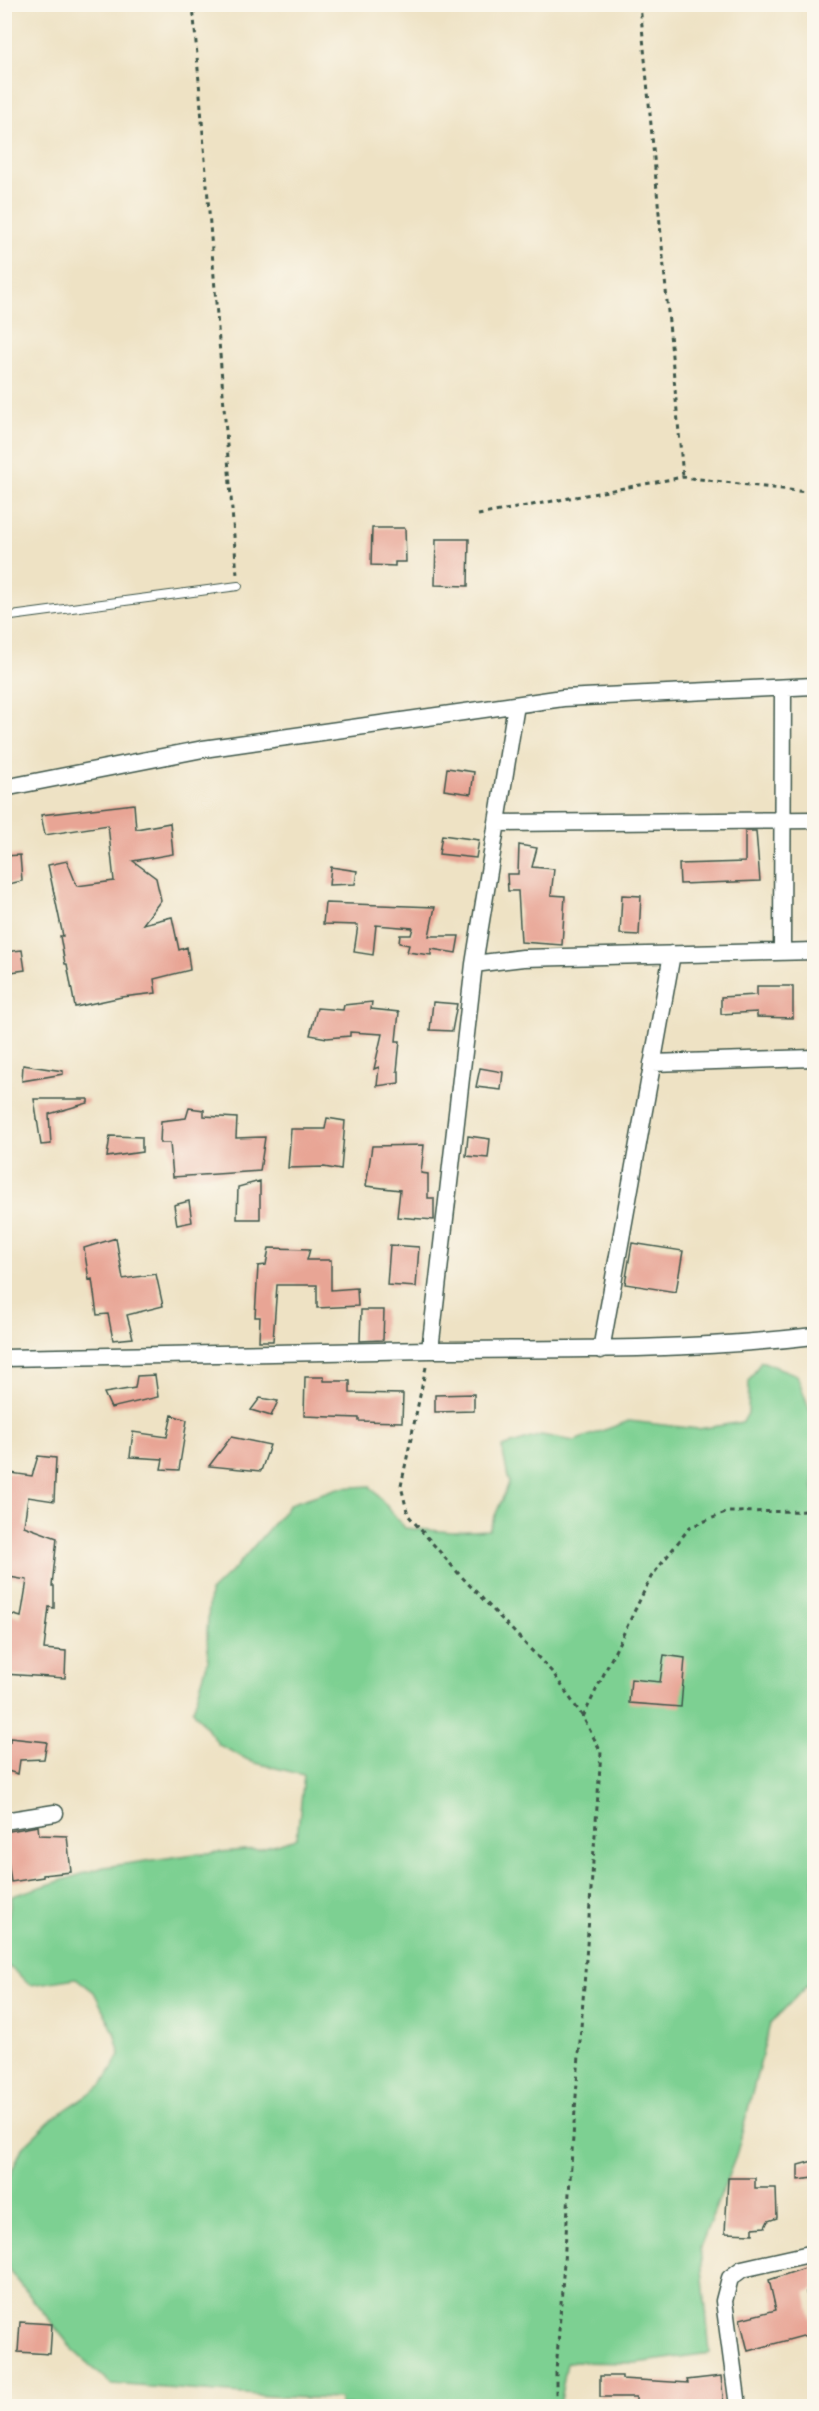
<svg xmlns="http://www.w3.org/2000/svg" width="819" height="2411" font-family="'Architects Daughter',sans-serif">
  <rect width="100%" height="100%" fill="#fbf7ec"/>
  <filter id="ink" filterUnits="userSpaceOnUse"><feTurbulence type="fractalNoise" baseFrequency=".0167" numOctaves="2"/><feDisplacementMap in="SourceGraphic" scale="12" xChannelSelector="R" yChannelSelector="G"/><feConvolveMatrix kernelMatrix="1 2 1 2 8 2 1 2 1" color-interpolation-filters="sRGB"/></filter>
  <filter id="wash" filterUnits="userSpaceOnUse"><feTurbulence type="fractalNoise" baseFrequency=".008" numOctaves="4" result="noise"/><feDisplacementMap in="SourceGraphic" scale="24" xChannelSelector="R" yChannelSelector="G"/><feGaussianBlur stdDeviation="1.35" result="paint"/><feColorMatrix in="noise" values="0 0 0 0 0 0 0 0 0 0 0 0 0 0 0 0 0 1.4 0 .05"/><feComposite in="paint" operator="in"/></filter>
  <g filter="url(#wash)">
    <rect width="100%" height="100%" fill="#eee2c4"/>
    <!-- green -->
    <path fill="#7dd092" stroke="#4e8663" stroke-width="1.5" d="M761 1361 797 1375 814 1422V1978L770 2024 736 2156 700 2247 710 2353 636 2363 567 2362 559 2406H340V2399L283 2397 111 2384 75 2352 10 2271 5 2258V2187L22 2148 52 2119 102 2085 120 2055 114 2032 94 1992 76 1978 31 1985 7 1965 5 1933 12 1896 104 1867 195 1854 258 1849 297 1838 304 1775 252 1762 219 1745 193 1710 208 1661 207 1632 210 1592 235 1568 290 1504 338 1488 370 1486 405 1528 452 1532 489 1530 509 1483 502 1447 541 1435 574 1441 629 1421 698 1429 743 1422 748 1413 749 1381Z"/>
    <g id="blocks">
      <!-- building -->
      <path fill="#e8a595" d="M372 528H405L406 562H395V566L371 565Z
        M436 539H469L468 586 435 585Z
        M447 768 474 772 471 794 444 790Z
        M134 804 136 829 170 823 173 854 133 861 156 878 161 900 143 924 172 917 179 950 187 947 190 970 154 979 156 993 122 997 75 1007 67 964H65L60 936H63L48 865 67 861 77 886 114 881 108 825 45 835 41 815Z
        M745 831H756L760 881 680 884 679 864 745 862Z
        M442 835 479 840 476 858 439 854Z
        M519 845 537 848 532 867 554 869 551 895 565 896 562 945 521 942 518 891H508L507 874H518Z
        M20 855 22 881 4 885V856Z
        M331 867 357 871 355 884 329 885Z
        M622 895 641 896 639 935 620 934Z
        M325 903 435 907 429 936H459L456 953 431 949V955L407 952 409 945 399 943 400 935H411L413 928 376 925 373 955 354 952 358 925 323 924Z
        M22 950 25 970 4 973V952Z
        M757 986H793V1018L757 1017V1012L721 1014V997L757 995Z
        M372 1002 371 1009 399 1012 396 1041H400L397 1071H399V1083L377 1086 379 1067 374 1069 382 1034 350 1032V1036L327 1038 310 1035 317 1008 343 1010 344 1005Z
        M433 1002 457 1004 452 1031 430 1030Z
        M23 1065 63 1071V1074L22 1081Z
        M480 1068 503 1072 501 1090 476 1087Z
        M34 1099H88V1103L49 1114 51 1144 41 1145Z
        M189 1108 204 1110V1116L237 1118 236 1138 265 1137 260 1171 173 1177 170 1143H160L161 1121 186 1118Z
        M327 1118 345 1121 341 1170 324 1167 288 1168 291 1129H325Z
        M110 1136 142 1137V1152L107 1157Z
        M468 1136 490 1139 488 1158 466 1156Z
        M424 1145 421 1173 428 1174V1198H434V1220L397 1217 400 1190 366 1186 372 1146Z
        M260 1181V1219H237L238 1187Z
        M189 1201 192 1222 177 1225 174 1205Z
        M116 1238 123 1279 156 1274 163 1306 127 1315 133 1338 113 1340 108 1314 97 1315 92 1279 89 1280 84 1248Z
        M632 1243 683 1251 676 1292 625 1284Z
        M390 1245 419 1247 416 1287 387 1285Z
        M269 1248 310 1249 307 1260H331V1290L357 1288 358 1306 317 1308V1285H277L273 1341H259L260 1317H255L258 1266 266 1265Z
        M361 1310H384L383 1340 360 1341Z
        M155 1375 158 1397 111 1408 104 1393 135 1388 137 1376Z
        M305 1377H324V1381H350V1393L403 1394 402 1422 359 1421V1418L304 1416Z
        M474 1394V1411L435 1412V1395Z
        M260 1398 278 1401 271 1416 251 1410Z
        M172 1415 187 1420 179 1470 161 1469 163 1459 130 1457 133 1432 167 1437Z
        M231 1437 270 1445 261 1471 209 1466Z
        M38 1456 56 1458 54 1501 28 1497 24 1526 57 1538 52 1586H54V1608L49 1607 44 1649 66 1651 65 1678 4 1674V1612L21 1617 27 1580 4 1576V1472L32 1476Z
        M664 1655 685 1658 681 1707 629 1703 631 1679 660 1682Z
        M10 1738 47 1742 44 1759 20 1760 18 1774 4 1770V1741L10 1742Z
        M38 1826 39 1835 67 1836 71 1872 43 1875V1877L11 1882 4 1832Z
        M813 2161 814 2178 798 2180V2165Z
        M728 2178H755V2188H776L777 2218 768 2221 765 2227 753 2228V2234L725 2233Z
        M814 2265V2289L806 2292 814 2333 748 2351 740 2319 776 2310 769 2280Z
        M20 2322 52 2324 50 2354 18 2352Z
        M600 2376H622V2379L688 2383 687 2380 721 2376 724 2406H636V2397H600Z"/>
    </g>
  </g>
  <g filter="url(#ink)">
    <use href="#blocks" fill-opacity="0" stroke="#3e564a" stroke-width="1.5"/>
    <g fill="none" stroke-linecap="round" stroke-linejoin="round">
      <defs>
        <path id="service" d="M4 617 238 586"/>
        <path id="minor" d="M4 788 203 749 563 698 814 686
          M497 823 814 820
          M782 951 783 688
          M474 964 523 958 814 951
          M652 1063 814 1058
          M430 1350 474 964 516 705
          M601 1350 672 954
          M4 1358C146 1356 288 1352 430 1350 558 1349 687 1351 814 1336
          M4 1821 55 1813
          M738 2406 724 2301 730 2278 742 2269 814 2253"/>
      </defs>
      <!-- service casing -->
      <use href="#service" stroke="#3e564a" stroke-width="10"/>
      <!-- minor casing -->
      <use href="#minor" stroke="#3e564a" stroke-width="19"/>
      <!-- path -->
      <path stroke="#3e564a" stroke-width="3" stroke-dasharray="4.5 4.5" stroke-linecap="butt" d="M193 4 237 575
        M640 4 683 477
        M478 515 683 477 814 493
        M426 1367 401 1486 408 1515 459 1574 553 1673 583 1717 601 1752 556 2372V2406
        M583 1717 651 1577 690 1527 728 1512 814 1511"/>
      <!-- service -->
      <use href="#service" stroke="#fff" stroke-width="8"/>
      <!-- minor -->
      <use href="#minor" stroke="#fff" stroke-width="16"/>
    </g>
  </g>
  <!-- margin -->
  <rect width="819" height="2411" fill="none" stroke="#fbf7ec" stroke-width="24"/>
</svg>
